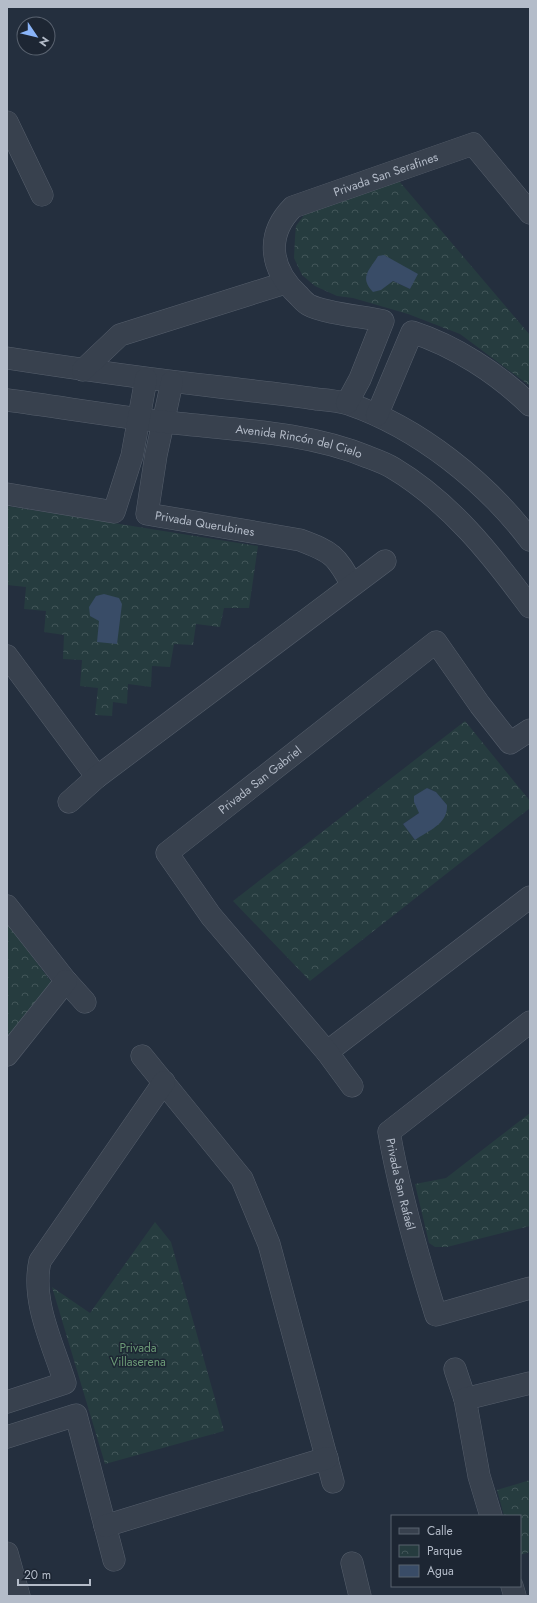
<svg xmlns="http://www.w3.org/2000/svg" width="537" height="1603" font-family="Jost,sans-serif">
  <defs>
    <pattern id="park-crowns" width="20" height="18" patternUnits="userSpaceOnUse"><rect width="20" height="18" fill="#263c3f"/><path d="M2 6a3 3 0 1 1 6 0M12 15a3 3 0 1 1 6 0" fill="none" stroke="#435659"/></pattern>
  </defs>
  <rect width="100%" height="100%" fill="#242f3e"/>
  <!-- park -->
  <path fill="url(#park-crowns)" fill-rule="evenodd" d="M399 181 530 335V386L460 334 408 314 353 298 337 296 315 286 302 275 294 258 295 237 296 226 310 207ZM417 274 410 289 393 281Z
    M7 506 258 546 249 608H224L220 627 196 624 193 645 174 644 170 667 152 666 151 687 128 684 127 704 113 702 112 716 95 715 98 688 80 686 82 660 63 659 64 635 44 632 46 611 24 609 26 587 7 585Z
    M465 721 530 801V808L310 981 233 901ZM427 788 436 792 415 840 403 824 419 813 421 793Z
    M7 923 55 987 7 1044Z
    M530 1113V1226L447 1247H435L429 1243 415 1184 446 1178Z
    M155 1222 171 1242 224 1431 105 1464 52 1287 90 1313Z
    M530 1480V1552L520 1555V1516H504L497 1490Z"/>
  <!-- water -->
  <path fill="#394c67" d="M384 255 418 274 410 289 393 281 381 290 373 292C359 277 369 271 378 256Z
    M104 594 119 598 122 604 117 644 97 642 99 621 90 616 89 607 96 596Z
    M427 788 436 792 447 805C448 824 429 830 415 840L403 824 419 813 414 802V796Z"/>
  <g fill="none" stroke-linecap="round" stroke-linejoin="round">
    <defs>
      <g id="minor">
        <path d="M7 122 42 195"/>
        <path d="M7 358C78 369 149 379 220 387 252 391 284 394 316 399 327 400 339 401 349 404 419 428 486 482 530 540"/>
        <path d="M83 370 120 335 285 283"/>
        <path id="s1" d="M172 382 156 455 147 514 300 540C332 552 336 555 352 585"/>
        <path id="s2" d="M7 400C60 407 113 416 166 422 233 430 305 431 368 457 376 460 385 463 393 468 450 502 491 554 530 607"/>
        <path id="s3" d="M347 403 360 379 383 321C366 317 323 313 309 305 305 303 301 298 298 295 270 269 265 235 293 207L473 144 530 213"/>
        <path d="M377 415 412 332C455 346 497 373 530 405"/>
        <path d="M7 494 114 512 132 456 146 379"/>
        <path d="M7 656 97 777"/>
        <path d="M69 802 97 777 385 561"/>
        <path d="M7 906 66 981 85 1002"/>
        <path id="s4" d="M530 1022 389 1132C400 1194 417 1254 436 1315L530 1288"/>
        <path d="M327 1052 530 897"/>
        <path d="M7 1055 66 981"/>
        <path d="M142 1056 242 1179 269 1244 333 1482"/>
        <path id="s5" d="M352 1086 327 1052 211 916 167 853 436 642 480 705 510 743 530 730"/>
        <path d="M455 1369 465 1399"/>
        <path d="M7 1402 65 1383C53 1344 31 1302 40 1261L164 1082"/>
        <path d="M7 1437 76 1415 114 1560"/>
        <path d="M491 1516 479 1476 465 1399 530 1383"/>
        <path d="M105 1526 327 1458"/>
        <path d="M7 1553 19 1596"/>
        <path d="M352 1563 360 1596"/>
        <path d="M512 1586 515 1596"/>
      </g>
    </defs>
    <!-- minor casing -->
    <use href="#minor" stroke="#565f6c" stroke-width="23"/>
    <!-- minor -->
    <use href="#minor" stroke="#38414e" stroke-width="22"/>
  </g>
  <g text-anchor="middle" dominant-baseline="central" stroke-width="3" stroke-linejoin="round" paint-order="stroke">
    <!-- street labels -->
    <g font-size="12" fill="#b4bcc9" stroke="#1d2633">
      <text stroke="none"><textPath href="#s3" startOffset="379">Privada San Serafines</textPath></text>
      <text stroke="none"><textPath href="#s2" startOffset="295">Avenida Rincón del Cielo</textPath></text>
      <text stroke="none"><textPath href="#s1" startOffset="193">Privada Querubines</textPath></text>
      <text stroke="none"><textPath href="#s5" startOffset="416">Privada San Gabriel</textPath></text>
      <text stroke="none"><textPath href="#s4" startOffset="232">Privada San Rafaél</textPath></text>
    </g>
    <!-- park labels -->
    <g font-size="12" fill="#6b9a76" stroke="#1d2633">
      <text x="138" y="1348">Privada<tspan x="138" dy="14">Villaserena</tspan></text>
    </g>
  </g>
  <!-- border -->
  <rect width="537" height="1603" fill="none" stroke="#b4bcc9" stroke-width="16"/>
  <!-- legend -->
  <rect x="391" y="1515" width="130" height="72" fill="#1d2633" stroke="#59626f"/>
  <rect x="399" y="1528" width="20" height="6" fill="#38414e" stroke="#59626f"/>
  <text x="427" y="1535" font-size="12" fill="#b4bcc9">Calle</text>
  <rect x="399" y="1545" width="20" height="12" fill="url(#park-crowns)" stroke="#59626f"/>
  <text x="427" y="1555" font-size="12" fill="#b4bcc9">Parque</text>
  <rect x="399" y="1565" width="20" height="12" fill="#394c67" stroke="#59626f"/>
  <text x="427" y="1575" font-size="12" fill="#b4bcc9">Agua</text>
  <!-- north arrow -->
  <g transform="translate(36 36) rotate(125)"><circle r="19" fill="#1d2633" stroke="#59626f"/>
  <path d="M0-3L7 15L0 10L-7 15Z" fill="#8ab4f8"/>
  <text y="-6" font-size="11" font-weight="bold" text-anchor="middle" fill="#b4bcc9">N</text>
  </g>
  <!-- scale -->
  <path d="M18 1579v6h72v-6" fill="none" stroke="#b4bcc9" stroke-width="2"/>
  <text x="24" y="1579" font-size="12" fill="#b4bcc9" stroke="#1d2633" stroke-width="3" paint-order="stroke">20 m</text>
</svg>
